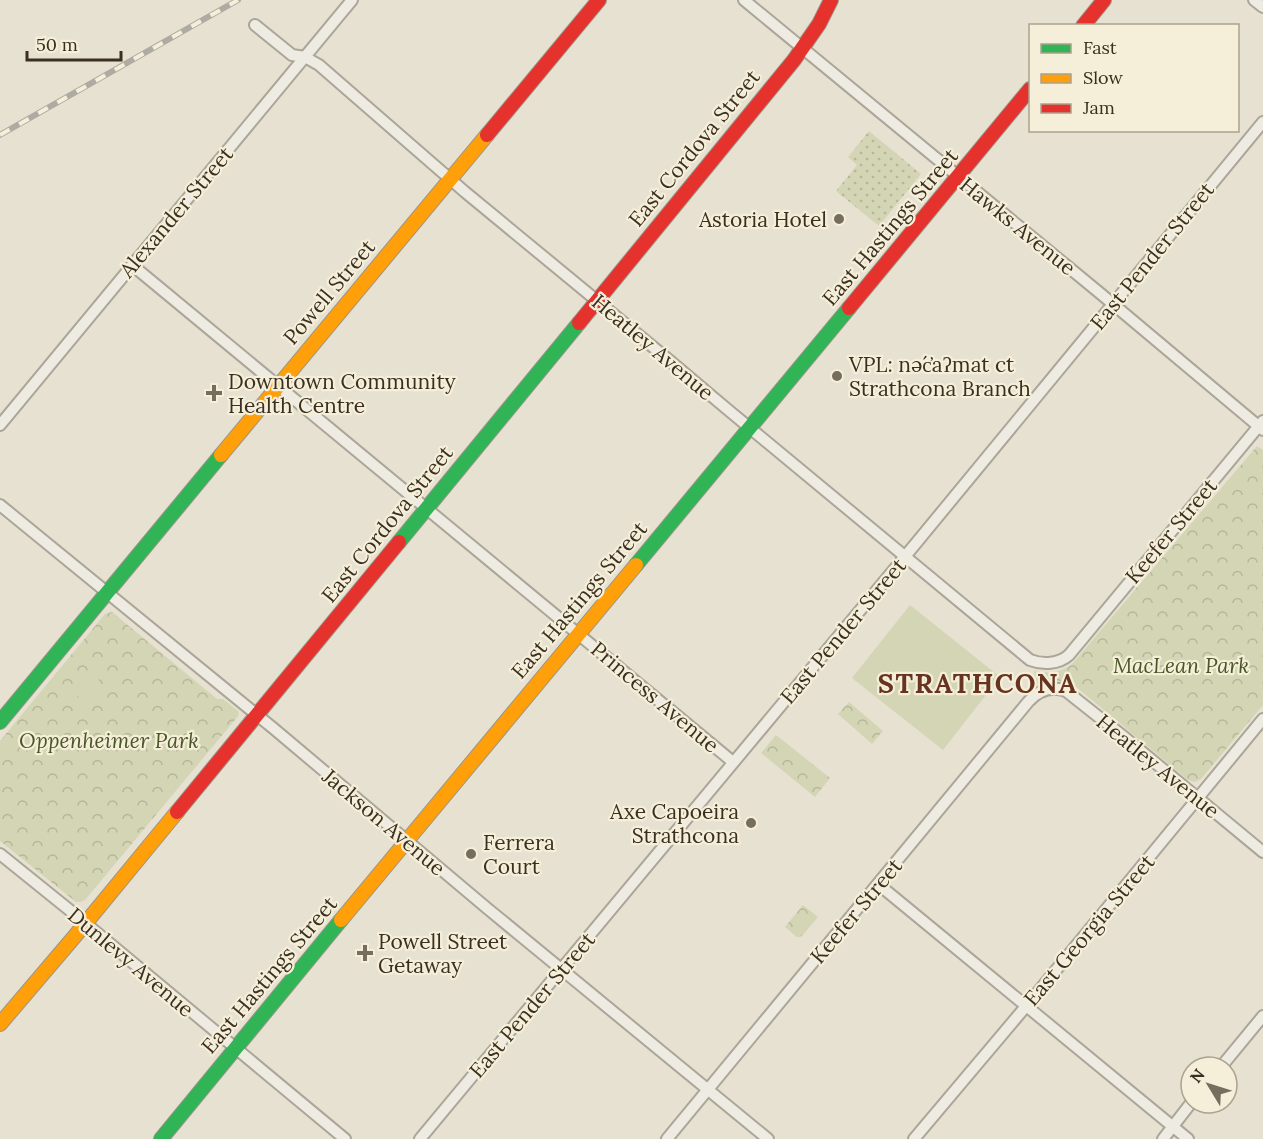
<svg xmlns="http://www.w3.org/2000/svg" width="1263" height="1139" font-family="Lora,serif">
  <defs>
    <pattern id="park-crowns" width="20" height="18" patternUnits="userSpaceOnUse" patternTransform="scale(1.5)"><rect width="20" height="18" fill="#d3d5b4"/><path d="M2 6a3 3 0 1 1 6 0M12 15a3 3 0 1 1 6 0" fill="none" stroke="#b6b79a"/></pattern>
    <pattern id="garden-dots" width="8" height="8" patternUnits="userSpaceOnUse" patternTransform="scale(1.5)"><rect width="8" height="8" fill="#d3d5b4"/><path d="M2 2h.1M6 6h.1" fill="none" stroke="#b6b79a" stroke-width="1.8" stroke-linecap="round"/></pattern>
  </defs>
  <rect width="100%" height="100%" fill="#e6e1d1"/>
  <!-- park -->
  <path fill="url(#park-crowns)" d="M1257 446 1263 450V705L1201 779 1195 782 1188 780 1075 686C1062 680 1050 680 1037 685L1034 671C1048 674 1061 673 1073 663Z
    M112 612 217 699H223L238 711 239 715 85 900 81 902H76L0 841V741L105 614Z
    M849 702 883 731 872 744 838 714Z
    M776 735 830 778 815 797 761 753Z
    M803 905 818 917 802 936 797 937 785 927Z"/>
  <!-- garden -->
  <path fill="url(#garden-dots)" d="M869 131 921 174 879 226 836 191 857 165 848 157Z"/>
  <!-- pitch -->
  <path fill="#d3d5b4" d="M910 605 1000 677 943 750 852 678Z
    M84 670 100 676 91 701 74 695Z"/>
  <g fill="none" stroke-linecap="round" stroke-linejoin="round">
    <defs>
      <path id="street" d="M744 0 1101 294 1263 430
        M1254 0 1263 7
        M255 25 292 55 305 57 319 65 465 192 670 361 727 409 1030 660C1043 665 1059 664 1069 655L1263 421
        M132 265 733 762
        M0 425 352 0
        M0 505 273 728 488 909 768 1139
        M0 854 67 908 345 1139
        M878 884 1188 1139
        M1221 1067 1263 1016
        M420 1139 917 542 1263 122
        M667 1139 1028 702C1038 691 1051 685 1066 691L1124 737 1263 852
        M914 1139 1038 992 1263 719
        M1163 1139 1191 1103"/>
      <path id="fast" d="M399 542 579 323
        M636 565 849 308
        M0 722 221 455
        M161 1139 341 920"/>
      <path id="slow" d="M221 455 487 135
        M341 920 636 565
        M0 1024 75 936 177 812"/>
      <path id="jam" d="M1083 26 1104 0
        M487 135 599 0
        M849 308 1030 89
        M579 323 794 60 819 24 831 0
        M177 812 399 542"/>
    </defs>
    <!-- street casing -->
    <use href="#street" stroke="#aca699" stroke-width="14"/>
    <!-- fast casing -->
    <use href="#fast" stroke="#9b958a" stroke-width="16"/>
    <!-- slow casing -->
    <use href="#slow" stroke="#9b958a" stroke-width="16"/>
    <!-- jam casing -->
    <use href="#jam" stroke="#9b958a" stroke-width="16"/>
    <!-- street -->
    <use href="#street" stroke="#eeebe3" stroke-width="10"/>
    <!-- fast -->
    <use href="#fast" stroke="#30b455" stroke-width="14"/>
    <!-- slow -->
    <use href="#slow" stroke="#ff9f0a" stroke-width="14"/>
    <!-- jam -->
    <use href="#jam" stroke="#e5322d" stroke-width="14"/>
    <defs>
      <path id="rail" d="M0 135 238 0"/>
    </defs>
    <!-- rail casing -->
    <use href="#rail" stroke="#aeaba3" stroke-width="6"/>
    <!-- rail -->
    <use href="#rail" stroke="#f5efd9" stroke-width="4" stroke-dasharray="11" stroke-linecap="butt"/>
  </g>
  <!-- markers -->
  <g fill="#776d5f" stroke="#f5efd9" stroke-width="2">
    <circle cx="839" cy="219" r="6"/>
    <circle cx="837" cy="376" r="6"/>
    <path d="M211 384h6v6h6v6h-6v6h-6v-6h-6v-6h6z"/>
    <circle cx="751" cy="823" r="6"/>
    <circle cx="471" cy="854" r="6"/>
    <path d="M362 944h6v6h6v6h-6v6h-6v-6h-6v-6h6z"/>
  </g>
  <g text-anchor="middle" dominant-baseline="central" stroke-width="4.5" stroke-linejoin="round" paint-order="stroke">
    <!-- street labels -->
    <g font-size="21" fill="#3b2f21" stroke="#f5efd9">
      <text transform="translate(694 148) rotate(-51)">East Cordova Street</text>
      <text transform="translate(176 212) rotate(-50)">Alexander Street</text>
      <text transform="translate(1018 226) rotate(39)">Hawks Avenue</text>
      <text transform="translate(890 227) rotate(-50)">East Hastings Street</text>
      <text transform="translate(1152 256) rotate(-51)">East Pender Street</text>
      <text transform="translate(329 292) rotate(-50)">Powell Street</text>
      <text transform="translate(653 347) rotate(40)">Heatley Avenue</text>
      <text transform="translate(387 524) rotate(-51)">East Cordova Street</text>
      <text transform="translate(1171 531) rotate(-50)">Keefer Street</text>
      <text transform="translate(579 600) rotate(-50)">East Hastings Street</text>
      <text transform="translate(843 631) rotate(-50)">East Pender Street</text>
      <text transform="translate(655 697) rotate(40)">Princess Avenue</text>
      <text transform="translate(1158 766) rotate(39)">Heatley Avenue</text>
      <text transform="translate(384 822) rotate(40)">Jackson Avenue</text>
      <text transform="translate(856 911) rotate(-50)">Keefer Street</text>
      <text transform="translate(1089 930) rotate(-50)">East Georgia Street</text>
      <text transform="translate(131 962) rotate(40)">Dunlevy Avenue</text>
      <text transform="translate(269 975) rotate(-50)">East Hastings Street</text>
      <text transform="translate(532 1005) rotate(-50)">East Pender Street</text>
    </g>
    <!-- poi labels -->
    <g font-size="21" fill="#3b2f21" stroke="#f5efd9" text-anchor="start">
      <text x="827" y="219" text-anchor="end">Astoria Hotel</text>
      <text x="849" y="364">VPL: nə́c̓aʔmat ct<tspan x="849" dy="24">Strathcona Branch</tspan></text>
      <text x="228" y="381">Downtown Community<tspan x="228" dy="24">Health Centre</tspan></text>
      <text x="739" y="811" text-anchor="end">Axe Capoeira<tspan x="739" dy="24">Strathcona</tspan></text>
      <text x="483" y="842">Ferrera<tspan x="483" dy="24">Court</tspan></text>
      <text x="378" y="941">Powell Street<tspan x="378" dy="24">Getaway</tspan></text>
    </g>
    <!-- park labels -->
    <g font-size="21" font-style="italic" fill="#495728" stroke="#f5efd9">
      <text x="1181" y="665">MacLean Park</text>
      <text x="109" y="740">Oppenheimer Park</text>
    </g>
    <!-- district labels -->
    <g font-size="27" font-weight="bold" letter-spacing="1.5" fill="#673421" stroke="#f5efd9">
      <text x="978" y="683">STRATHCONA</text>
    </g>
  </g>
  <!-- legend -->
  <rect x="1029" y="24" width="210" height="108" fill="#f5efd9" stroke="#aba28f" stroke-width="1.5"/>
  <rect x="1041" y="44" width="30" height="9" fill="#30b455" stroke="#aba28f" stroke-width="1.5"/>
  <text x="1083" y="54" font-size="18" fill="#3b2f21">Fast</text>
  <rect x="1041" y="74" width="30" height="9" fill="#ff9f0a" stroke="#aba28f" stroke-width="1.5"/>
  <text x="1083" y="84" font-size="18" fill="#3b2f21">Slow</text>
  <rect x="1041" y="104" width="30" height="9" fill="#e5322d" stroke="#aba28f" stroke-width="1.5"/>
  <text x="1083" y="114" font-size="18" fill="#3b2f21">Jam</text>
  <!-- north arrow -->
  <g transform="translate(1209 1085) rotate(308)"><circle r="28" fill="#f5efd9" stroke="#aba28f" stroke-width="1.5"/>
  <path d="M0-4.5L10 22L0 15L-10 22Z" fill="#776d5f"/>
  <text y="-9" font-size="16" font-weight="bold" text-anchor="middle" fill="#3b2f21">N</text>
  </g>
  <!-- scale -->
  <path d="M27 51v9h94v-9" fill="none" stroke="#3b2f21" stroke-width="3"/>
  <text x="36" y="51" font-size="18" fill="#3b2f21" stroke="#f5efd9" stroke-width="4.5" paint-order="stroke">50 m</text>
</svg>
